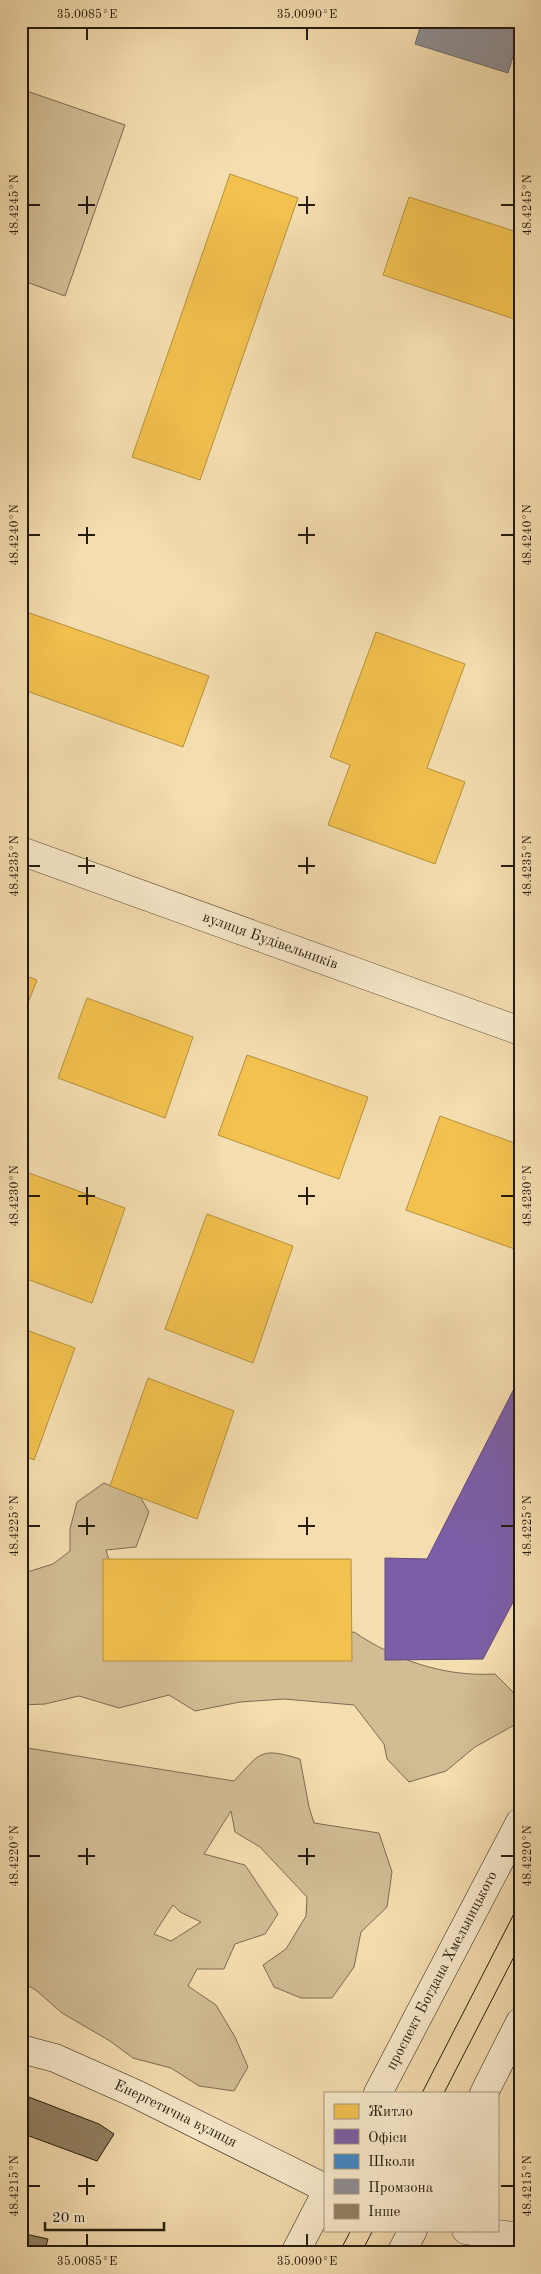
<svg xmlns="http://www.w3.org/2000/svg" width="541" height="2274" font-family="'Old Standard TT',serif">
  <rect width="100%" height="100%" fill="#f4ddaf"/>
  <filter id="stains"><feTurbulence type="fractalNoise" baseFrequency=".004" numOctaves="4"/><feColorMatrix values="0 0 0 0 .2 0 0 0 0 .09 0 0 0 0 .02 0 0 0 .5 -.17"/></filter>
  <radialGradient id="worn" r=".72"><stop offset=".6" stop-color="#630" stop-opacity="0"/><stop offset="1" stop-color="#630" stop-opacity=".3"/></radialGradient>
  <!-- green -->
  <path fill="#d1bc94" stroke="#7b6c52" fill-rule="evenodd" d="M21 89 125 125 65 296 21 280Z
    M104 1483 141 1498 149 1512 136 1547 106 1550 116 1583 326 1637 354 1632C396 1660 443 1677 495 1674L515 1694 518 1723 475 1747 446 1771 409 1782 387 1759 384 1744 354 1705 284 1699 240 1702 195 1711 169 1695 119 1708 79 1696 45 1704 21 1705V1574L53 1564 70 1551V1529L77 1502Z
    M21 1747 234 1781C261 1752 260 1747 300 1759L309 1807 314 1823 379 1833 392 1872 387 1907 361 1932 354 1967 332 1998H301L274 1987 263 1965 286 1949 306 1916 307 1897 260 1847 235 1832 231 1811 204 1854 245 1865 278 1914 265 1934 235 1944 224 1969H197L188 1986 216 2005 235 2037 248 2067 234 2091 199 2086 171 2068 133 2058 110 2041 62 2013 37 1991 21 1981ZM173 1905 180 1912 201 1922 171 1941 154 1934Z"/>
  <!-- homes -->
  <path fill="#f2c14e" stroke="#b4903b" d="M230 174 298 198 200 480 132 457Z
    M409 197 520 233V321L383 275Z
    M21 610 209 676 183 747 21 689Z
    M376 632 465 664 427 768 465 782 435 864 328 825 350 765 330 757Z
    M21 974 37 980 21 1021Z
    M87 998 193 1037 165 1118 58 1078Z
    M247 1055 368 1097 339 1179 218 1135Z
    M440 1116 520 1145V1251L406 1210Z
    M21 1170 125 1208 92 1303 21 1277Z
    M207 1214 293 1246 253 1363 165 1329Z
    M21 1328 75 1348 34 1460 21 1455Z
    M148 1378 234 1411 197 1519 110 1486Z
    M103 1559H351L352 1661H103Z"/>
  <!-- offices -->
  <path fill="#7b5ea7" stroke="#614a79" d="M520 1377V1589L483 1659 385 1660V1558L427 1559Z"/>
  <!-- schools -->
  <path fill="#3f88c5" stroke="#37688e" d="M209 21H232L229 28Z"/>
  <!-- industry -->
  <path fill="#8d8d92" stroke="#6e6b6b" d="M422 21H520V34L508 73 415 44Z"/>
  <!-- building -->
  <path fill="#918062" stroke="#251c0f" d="M21 2094 99 2124 114 2134 97 2161 21 2133Z
    M21 2233 48 2239 44 2253H21Z"/>
  <g fill="none" stroke-linecap="round" stroke-linejoin="round">
    <defs>
      <g id="tertiary">
        <path id="s1" d="M21 851 520 1031"/>
        <path d="M466 2230 520 2237"/>
      </g>
      <g id="secondary">
        <path id="s2" d="M21 2049 55 2058 136 2094 325 2188"/>
        <path id="s3" d="M378 2093 520 1822"/>
        <path d="M484 2093 520 2022"/>
        <path d="M295 2253 325 2195"/>
        <path d="M401 2253 413 2230"/>
      </g>
    </defs>
    <!-- tertiary casing -->
    <use href="#tertiary" stroke="#594c37" stroke-width="29"/>
    <!-- secondary casing -->
    <use href="#secondary" stroke="#251c0f" stroke-width="29"/>
    <!-- tertiary -->
    <use href="#tertiary" stroke="#f8e9cb" stroke-width="28"/>
    <!-- secondary -->
    <use href="#secondary" stroke="#f8e9cb" stroke-width="28"/>
    <!-- tram -->
    <path stroke="#251c0f" stroke-width="1" d="M422 2093 520 1902
      M444 2093 520 1945
      M339 2253 351 2230
      M361 2253 373 2230"/>
  </g>
  <!-- ticks -->
  <path fill="none" stroke="#251c0f" stroke-width="2" d="M87 28V40M307 28V40M87 196V214M307 196V214M28 205H40M78 205H95M298 205H315M501 205H514M87 527V544M307 527V544M28 535H40M78 535H95M298 535H315M501 535H514M87 857V874M307 857V874M28 866H40M78 866H95M298 866H315M501 866H514M87 1187V1205M307 1187V1205M28 1196H40M78 1196H95M298 1196H315M501 1196H514M87 1517V1535M307 1517V1535M28 1526H40M78 1526H95M298 1526H315M501 1526H514M87 1848V1865M307 1848V1865M28 1856H40M78 1856H95M298 1856H315M501 1856H514M87 2178V2195M28 2186H40M78 2186H95M501 2186H514M87 2234V2246M307 2234V2246"/>
  <g text-anchor="middle" dominant-baseline="central" stroke-width="5" stroke-linejoin="round" paint-order="stroke">
    <!-- street labels -->
    <g font-size="15" fill="#251c0f" stroke="#f8e9cb">
      <text stroke="none"><textPath href="#s1" startOffset="265">вулиця Будівельників</textPath></text>
      <text stroke="none"><textPath href="#s3" startOffset="138">проспект Богдана Хмельницького</textPath></text>
      <text stroke="none"><textPath href="#s2" startOffset="168">Енергетична вулиця</textPath></text>
    </g>
  </g>
  <!-- margin -->
  <rect width="541" height="2274" fill="none" stroke="#f4ddaf" stroke-width="55"/>
  <!-- legend -->
  <rect x="324" y="2092" width="175" height="140" fill="#f8e9cb" stroke="#a49780"/>
  <rect x="334" y="2104" width="25" height="15" fill="#f2c14e" stroke="#a49780"/>
  <text x="368" y="2116" font-size="15" fill="#251c0f">Житло</text>
  <rect x="334" y="2129" width="25" height="15" fill="#7b5ea7" stroke="#a49780"/>
  <text x="368" y="2142" font-size="15" fill="#251c0f">Офіси</text>
  <rect x="334" y="2154" width="25" height="15" fill="#3f88c5" stroke="#a49780"/>
  <text x="368" y="2166" font-size="15" fill="#251c0f">Школи</text>
  <rect x="334" y="2179" width="25" height="15" fill="#8d8d92" stroke="#a49780"/>
  <text x="368" y="2192" font-size="15" fill="#251c0f">Промзона</text>
  <rect x="334" y="2204" width="25" height="15" fill="#918062" stroke="#a49780"/>
  <text x="368" y="2216" font-size="15" fill="#251c0f">Інше</text>
  <!-- scale -->
  <path d="M45 2222v8h119v-8" fill="none" stroke="#251c0f" stroke-width="2.5"/>
  <text x="52" y="2222" font-size="15" fill="#251c0f" stroke="#f8e9cb" stroke-width="4" paint-order="stroke">20 m</text>
  <rect x="28" y="28" width="486" height="2218" fill="none" stroke="#251c0f" stroke-width="2"/>
  <g font-size="12" text-anchor="middle" fill="#251c0f">
    <text x="87" y="18">35.0085°E</text>
    <text x="307" y="18">35.0090°E</text>
    <text transform="translate(14 205) rotate(-90)" y="4">48.4245°N</text>
    <text transform="translate(527 205) rotate(-90)" y="4">48.4245°N</text>
    <text transform="translate(14 535) rotate(-90)" y="4">48.4240°N</text>
    <text transform="translate(527 535) rotate(-90)" y="4">48.4240°N</text>
    <text transform="translate(14 866) rotate(-90)" y="4">48.4235°N</text>
    <text transform="translate(527 866) rotate(-90)" y="4">48.4235°N</text>
    <text transform="translate(14 1196) rotate(-90)" y="4">48.4230°N</text>
    <text transform="translate(527 1196) rotate(-90)" y="4">48.4230°N</text>
    <text transform="translate(14 1526) rotate(-90)" y="4">48.4225°N</text>
    <text transform="translate(527 1526) rotate(-90)" y="4">48.4225°N</text>
    <text transform="translate(14 1856) rotate(-90)" y="4">48.4220°N</text>
    <text transform="translate(527 1856) rotate(-90)" y="4">48.4220°N</text>
    <text transform="translate(14 2186) rotate(-90)" y="4">48.4215°N</text>
    <text transform="translate(527 2186) rotate(-90)" y="4">48.4215°N</text>
    <text x="87" y="2265">35.0085°E</text>
    <text x="307" y="2265">35.0090°E</text>
  </g>
  <rect width="100%" height="100%" filter="url(#stains)"/>
  <rect width="100%" height="100%" fill="url(#worn)"/>
</svg>
